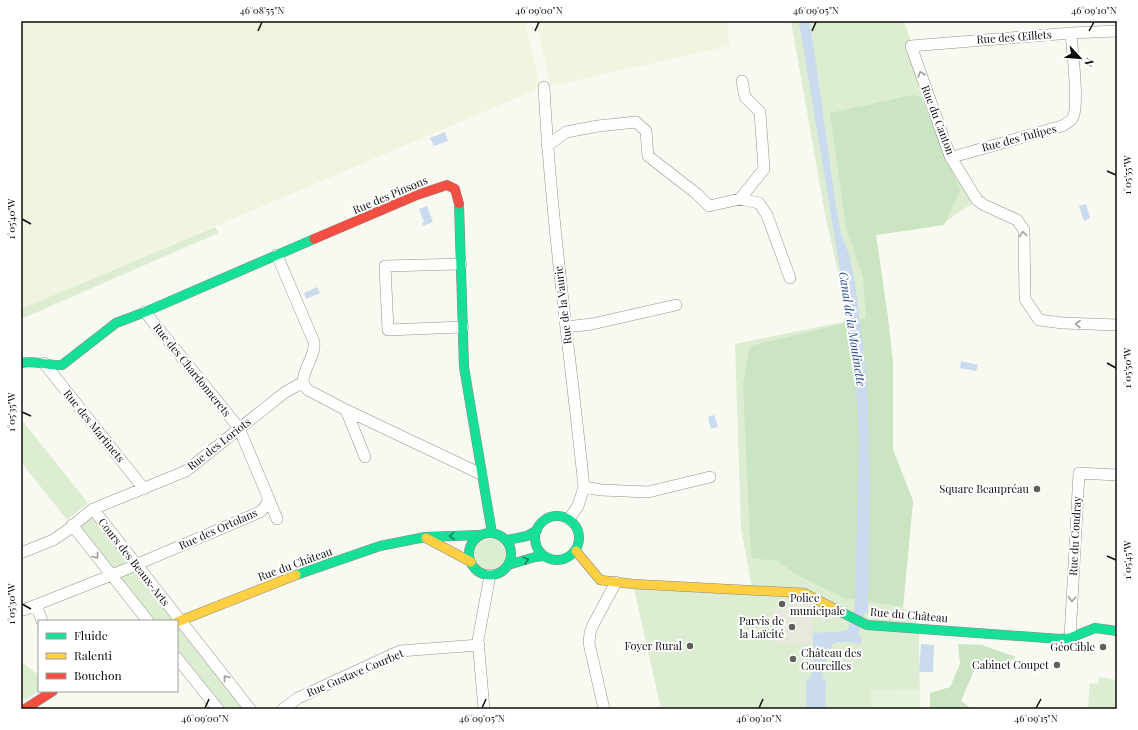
<svg xmlns="http://www.w3.org/2000/svg" width="1138" height="730" font-family="'Playfair Display',serif">
  <rect width="100%" height="100%" fill="#f8f9f0"/>
  <!-- farmland -->
  <path fill="#f1f4de" d="M 21,21 L 525,21 L 539,83 L 535,90 L 21,309 Z
    M 536,21 L 727,21 L 729,46 L 551,86 Z"/>
  <!-- green -->
  <path fill="#dcedd2" d="M 791,21 L 904,21 L 951,157 L 977,200 L 941,225 L 876,235 L 888,318 L 891,448 L 913,501 L 903,607 L 917,622 L 919,636 L 920,709 L 661,709 L 633,584 L 752,589 L 741,528 L 735,344 L 843,322 L 847,312 L 825,214 Z
    M 215,227 L 216,228 L 218,233 L 21,319 L 21,309 Z
    M 21,419 L 88,503 L 67,520 L 21,462 Z
    M 93,509 L 250,709 L 218,709 L 177,658 L 177,621 L 148,621 L 72,525 Z
    M 496,538 C 526,566 478,583 475,558 C 475,555 474,552 475,549 C 479,540 487,539 496,538 Z
    M 21,662 L 39,675 L 39,691 L 27,699 L 21,698 Z
    M 1099,677 L 1117,680 L 1117,709 L 1088,707 L 1090,683 L 1098,684 Z"/>
  <!-- forest -->
  <path fill="#cbe4c1" d="M 912,95 L 921,97 L 960,190 L 944,225 L 876,235 L 888,318 L 893,362 L 893,449 L 913,501 L 903,607 L 844,598 L 795,574 L 778,561 L 751,558 L 743,384 L 750,346 L 866,318 L 863,278 L 846,227 L 830,113 Z
    M 958,644 L 982,645 L 1016,657 L 995,672 L 975,668 L 961,701 L 972,709 L 930,709 L 930,693 L 950,687 L 960,664 Z"/>
  <!-- pitch -->
  <path fill="#e7f2dc" d="M 919,689 L 920,709 L 871,709 L 871,690 Z"/>
  <!-- plaza -->
  <path fill="#e8e8dd" d="M 791,599 L 803,601 L 813,605 L 812,643 L 773,643 L 772,609 L 790,610 Z"/>
  <!-- water -->
  <path fill="#cadaef" d="M 799,21 L 809,21 L 815,56 L 835,201 L 841,234 L 849,254 L 855,283 L 867,378 L 870,485 L 868,613 L 855,607 L 859,445 L 856,378 L 847,312 Z
    M 445,132 L 448,141 L 434,146 L 430,138 Z
    M 1086,204 L 1090,218 L 1084,221 L 1079,206 Z
    M 427,206 L 433,222 L 423,226 L 422,223 L 424,222 L 419,209 Z
    M 317,287 L 320,293 L 306,299 L 304,293 Z
    M 961,361 L 978,365 L 976,371 L 960,368 Z
    M 714,415 L 718,427 L 711,429 L 708,417 Z
    M 849,630 L 861,636 L 861,644 L 840,640 L 832,645 L 821,671 L 813,671 L 813,633 L 827,632 L 848,633 Z
    M 921,644 L 934,645 L 933,672 L 919,672 Z
    M 806,679 L 826,679 L 825,709 L 806,709 Z"/>
  <g fill="none" stroke-linecap="round" stroke-linejoin="round">
    <!-- canal -->
    <path stroke="#cadaef" stroke-width="11" d="M 841,637 L 852,635 L 861,606 L 861,595
      M 813,709 L 815,686 L 819,656"/>
    <!-- street casing -->
    <g stroke="#92938f" stroke-width="12">
      <path id="street" d="M 1117,31 L 1071,33 L 911,46 L 950,156 L 977,200 L 984,205 L 1017,220 L 1024,230 L 1025,299 L 1039,320 L 1063,323 L 1117,325
        M 544,87 C 551,221 570,353 584,487 L 578,506 L 569,519
        M 547,146 L 566,132 L 598,126 L 636,122 L 646,131 L 648,156 L 697,194 L 709,206 L 740,199 L 759,203 L 767,215 L 790,278
        M 950,156 L 956,156 L 1062,126 C 1065,124 1070,122 1072,119 C 1080,109 1072,49 1071,33
        M 740,199 L 764,169 L 760,112 L 745,97 L 742,81
        M 277,255 L 314,342 C 316,356 302,369 303,384
        M 461,264 L 385,266 L 388,330 L 463,327
        M 566,327 L 592,324 L 676,305
        M 44,363 L 144,489
        M 346,410 L 365,457
        M 584,487 L 601,490 L 648,492 L 710,477
        M 268,497 L 277,519
        M 93,509 L 250,709
        M 72,525 L 148,621
        M 21,553 L 53,540 L 65,532 L 93,509 L 186,471 L 284,393 L 298,385 L 303,384 L 308,390 L 346,410 L 481,474
        M 24,610 L 36,605
        M 42,621 L 36,605 L 112,575 L 260,512 C 265,507 268,504 268,497 L 239,428 L 145,312
        M 1070,638 L 1079,473 L 1117,475
        M 177,658 L 218,709
        M 283,709 L 298,698 L 400,651 L 479,645
        M 484,709 L 478,640 L 490,575
        M 604,709 L 589,643 L 590,633 L 593,625 L 616,582"/>
    </g>
    <!-- fast casing -->
    <g stroke="#898985" stroke-width="10">
      <path id="fast" d="M 459,204 L 464,367 L 492,533
        M 21,363 C 35,360 48,366 62,365 L 116,323 L 145,312 L 314,239
        M535 538a22 22 0 1 1 44 0a22 22 0 1 1-44 0Z
        M469 554a21 21 0 1 1 42 0a21 21 0 1 1-42 0Z
        M 507,540 L 527,536 L 537,530
        M 508,565 L 535,557 L 544,556
        M 296,575 L 380,546 L 425,537 L 480,535
        M 835,609 L 867,625 L 1060,639 L 1070,638 L 1095,628 L 1117,631"/>
    </g>
    <!-- slow casing -->
    <g stroke="#898985" stroke-width="10">
      <path id="slow" d="M 426,538 L 471,562
        M 576,551 L 600,580 L 633,584 L 804,593 L 835,609
        M 177,622 L 296,575"/>
    </g>
    <!-- jam casing -->
    <g stroke="#898985" stroke-width="10">
      <path id="jam" d="M 314,239 L 417,195 L 447,185 L 455,189 L 459,204
        M 25,709 L 53,691"/>
    </g>
    <!-- street -->
    <use href="#street" stroke="#fefefd" stroke-width="11"/>
    <!-- fast -->
    <use href="#fast" stroke="#16e098" stroke-width="9"/>
    <!-- slow -->
    <use href="#slow" stroke="#ffcf43" stroke-width="9"/>
    <!-- jam -->
    <use href="#jam" stroke="#f24e42" stroke-width="9"/>
  </g>
  <!-- one-way arrows -->
  <defs><path id="oneway-chevron" d="M-2-3.5L2.5 0L-2 3.5" fill="none" stroke-width="1.6" stroke-linecap="round" stroke-linejoin="round"/></defs>
  <g stroke="#9d9d9d">
    <use href="#oneway-chevron" transform="translate(921 74) rotate(-109)"/>
    <use href="#oneway-chevron" transform="translate(1023 234) rotate(-98)"/>
    <use href="#oneway-chevron" transform="translate(1078 324) rotate(-178)"/>
    <use href="#oneway-chevron" transform="translate(96 556) rotate(52)"/>
    <use href="#oneway-chevron" transform="translate(1072 599) rotate(93)"/>
    <use href="#oneway-chevron" transform="translate(226 678) rotate(-128)"/>
  </g>
  <g stroke="#128159">
    <use href="#oneway-chevron" transform="translate(452 536) rotate(178)"/>
    <use href="#oneway-chevron" transform="translate(526 560) rotate(-17)"/>
  </g>
  <!-- ticks -->
  <path fill="none" stroke="#0c0c0c" stroke-width="1.5" d="M 258,31 L 262,22M 535,31 L 539,22M 812,31 L 816,22M 1089,31 L 1094,22M 1107,171 L 1116,175M 22,219 L 31,224M 1107,363 L 1116,368M 22,412 L 31,416M 1107,556 L 1116,560M 22,604 L 31,609M 205,708 L 209,699M 482,708 L 486,699M 759,708 L 763,699M 1036,708 L 1041,699"/>
  <!-- markers -->
  <g fill="#5f5f5c" stroke="#fff" stroke-width="1.5">
    <circle cx="1037" cy="489" r="4"/>
    <circle cx="782" cy="604" r="4"/>
    <circle cx="792" cy="627" r="4"/>
    <circle cx="690" cy="646" r="4"/>
    <circle cx="1103" cy="647" r="4"/>
    <circle cx="793" cy="659" r="4"/>
    <circle cx="1057" cy="665" r="4"/>
  </g>
  <g text-anchor="middle" stroke-width="4" stroke-linejoin="round" paint-order="stroke">
    <!-- street labels -->
    <g font-size="11" fill="#0c0c0c" stroke="#fff">
      <text transform="translate(1014 37) rotate(-4)" y="4">Rue des Œillets</text>
      <text transform="translate(938 120) rotate(69)" y="4">Rue du Canton</text>
      <text transform="translate(1019 138) rotate(-15)" y="4">Rue des Tulipes</text>
      <text transform="translate(390 195) rotate(-23)" y="4">Rue des Pinsons</text>
      <text transform="translate(563 305) rotate(-97)" y="4">Rue de la Vaurie</text>
      <text transform="translate(192 370) rotate(51)" y="4">Rue des Chardonnerets</text>
      <text transform="translate(94 426) rotate(51)" y="4">Rue des Martinets</text>
      <text transform="translate(219 444) rotate(-38)" y="4">Rue des Loriots</text>
      <text transform="translate(218 529) rotate(-24)" y="4">Rue des Ortolans</text>
      <text transform="translate(1075 536) rotate(-87)" y="4">Rue du Coudray</text>
      <text transform="translate(134 562) rotate(52)" y="4">Cours des Beaux-Arts</text>
      <text transform="translate(295 564) rotate(-20)" y="4">Rue du Château</text>
      <text transform="translate(909 615) rotate(5)" y="4">Rue du Château</text>
      <text transform="translate(355 673) rotate(-23)" y="4">Rue Gustave Courbet</text>
    </g>
    <!-- poi labels -->
    <g font-size="11" fill="#0c0c0c" stroke="#fff" text-anchor="end">
      <text x="1029" y="493">Square Beaupréau</text>
      <text x="790" y="602" text-anchor="start">Police<tspan x="790" dy="13">municipale</tspan></text>
      <text x="784" y="625">Parvis de<tspan x="784" dy="13">la Laïcité</tspan></text>
      <text x="682" y="650">Foyer Rural</text>
      <text x="1095" y="651">GéoCible</text>
      <text x="801" y="657" text-anchor="start">Château des<tspan x="801" dy="13">Coureilles</tspan></text>
      <text x="1049" y="669">Cabinet Coupet</text>
    </g>
    <!-- water labels -->
    <g font-size="12" font-style="italic" fill="#23488f" stroke="#fff">
      <text transform="translate(852 329) rotate(81)" y="4">Canal de la Moulinette</text>
    </g>
  </g>
  <!-- border -->
  <rect width="1138" height="730" fill="none" stroke="#ffffff" stroke-width="44"/>
  <!-- legend -->
  <rect x="38" y="620" width="140" height="72" fill="#ffffff" stroke="#9e9e9e"/>
  <rect x="46" y="633" width="20" height="6" fill="#16e098" stroke="#9e9e9e"/>
  <text x="74" y="640" font-size="12" fill="#0c0c0c">Fluide</text>
  <rect x="46" y="653" width="20" height="6" fill="#ffcf43" stroke="#9e9e9e"/>
  <text x="74" y="660" font-size="12" fill="#0c0c0c">Ralenti</text>
  <rect x="46" y="673" width="20" height="6" fill="#f24e42" stroke="#9e9e9e"/>
  <text x="74" y="680" font-size="12" fill="#0c0c0c">Bouchon</text>
  <!-- north arrow -->
  <g transform="translate(1080 58) rotate(116)" stroke="#ffffff" stroke-width="3" paint-order="stroke">
  <path d="M0-3L7 15L0 10L-7 15Z" fill="#0c0c0c"/>
  <text y="-6" font-size="11" font-weight="bold" text-anchor="middle" fill="#0c0c0c">N</text>
  </g>
  <rect x="22" y="22" width="1094" height="686" fill="none" stroke="#0c0c0c" stroke-width="1.5"/>
  <g font-size="10" text-anchor="middle" fill="#0c0c0c">
    <text x="262" y="14">46°08'55"N</text>
    <text x="539" y="14">46°09'00"N</text>
    <text x="816" y="14">46°09'05"N</text>
    <text x="1094" y="14">46°09'10"N</text>
    <text transform="translate(1127 175) rotate(-90)" y="4">1°05'55"W</text>
    <text transform="translate(11 219) rotate(-90)" y="4">1°05'40"W</text>
    <text transform="translate(1127 368) rotate(-90)" y="4">1°05'50"W</text>
    <text transform="translate(11 412) rotate(-90)" y="4">1°05'35"W</text>
    <text transform="translate(1127 560) rotate(-90)" y="4">1°05'45"W</text>
    <text transform="translate(11 604) rotate(-90)" y="4">1°05'30"W</text>
    <text x="205" y="722">46°09'00"N</text>
    <text x="482" y="722">46°09'05"N</text>
    <text x="759" y="722">46°09'10"N</text>
    <text x="1036" y="722">46°09'15"N</text>
  </g>
</svg>
